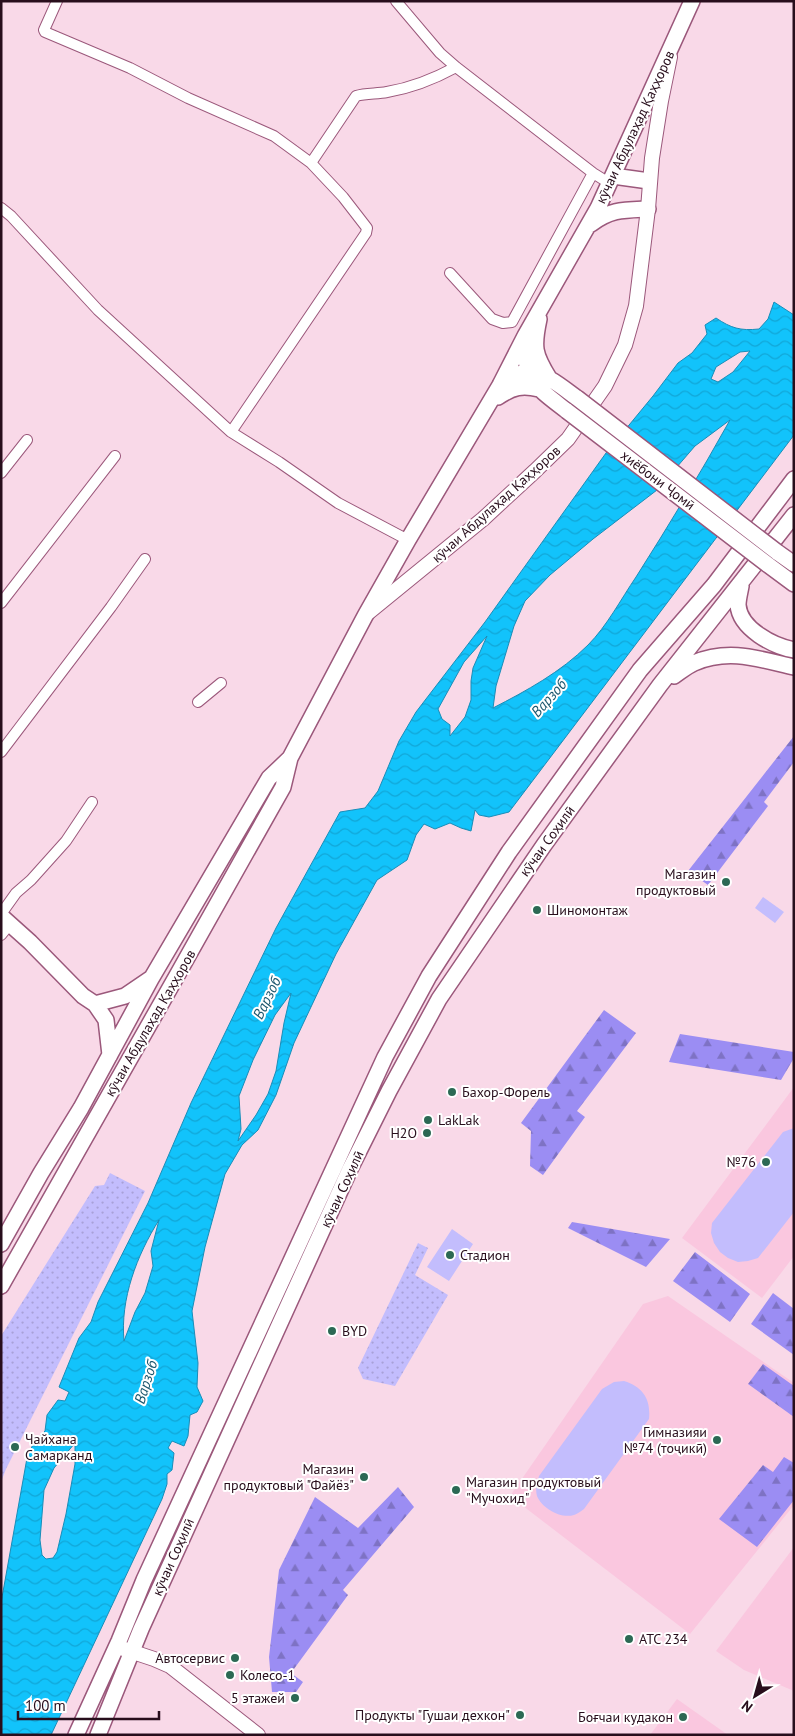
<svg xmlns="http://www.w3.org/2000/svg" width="795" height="1736" font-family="'PT Sans',sans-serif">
  <defs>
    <pattern id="forest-firs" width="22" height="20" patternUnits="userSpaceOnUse" patternTransform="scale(1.25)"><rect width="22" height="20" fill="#9b8df3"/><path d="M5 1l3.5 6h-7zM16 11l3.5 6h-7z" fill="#7e72c4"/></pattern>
    <pattern id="park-dots" width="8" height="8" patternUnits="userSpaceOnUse" patternTransform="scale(1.25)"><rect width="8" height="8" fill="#c3bdfd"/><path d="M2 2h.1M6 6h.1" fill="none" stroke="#a8a1d8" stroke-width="1.8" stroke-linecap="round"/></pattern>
    <pattern id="water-waves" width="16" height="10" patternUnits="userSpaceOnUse" patternTransform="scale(1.25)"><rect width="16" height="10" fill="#12c3fb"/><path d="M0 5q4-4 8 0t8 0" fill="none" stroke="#11a6d7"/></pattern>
  </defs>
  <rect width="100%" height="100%" fill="#f9d9e8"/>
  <!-- built -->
  <path fill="#fac7df" d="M 794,1087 L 794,1256 L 762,1298 L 682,1238 Z
    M 668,1296 L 794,1383 L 794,1505 L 690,1634 L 510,1496 L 643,1304 Z
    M 794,1547 L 794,1691 L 744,1670 L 716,1651 Z
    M 677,1699 L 728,1735 L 650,1735 Z"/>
  <!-- grass -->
  <path fill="#c3bdfd" d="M 763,897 L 784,912 L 775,923 L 755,908 Z
    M 794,1128 L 794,1212 L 758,1258 L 748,1261 L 738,1262 L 728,1258 L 720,1252 L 714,1243 L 711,1233 L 712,1223 L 783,1132 Z
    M 452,1229 L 473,1244 L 449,1281 L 427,1267 Z
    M 624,1381 C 643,1387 651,1399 649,1419 L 584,1509 C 581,1511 577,1514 574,1515 C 560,1519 542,1508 537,1496 C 535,1489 537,1483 539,1476 L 602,1389 L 614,1382 Z"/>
  <!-- forest -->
  <path fill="url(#forest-firs)" d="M 794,736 L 794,762 L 764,802 L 768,806 L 708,885 L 688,871 Z
    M 604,1010 L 636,1033 L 577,1111 L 585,1117 L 543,1175 L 530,1166 L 531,1131 L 521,1123 Z
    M 680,1034 L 794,1052 L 794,1058 L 781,1080 L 669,1062 Z
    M 572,1222 L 670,1239 L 646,1267 L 568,1228 Z
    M 695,1252 L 750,1294 L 730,1322 L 673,1281 Z
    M 773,1293 L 794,1309 L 794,1355 L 751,1324 Z
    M 763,1364 L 794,1386 L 794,1417 L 748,1384 Z
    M 784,1457 L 794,1463 L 794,1500 L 757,1547 L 719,1519 L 763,1465 L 773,1472 Z
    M 398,1487 L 414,1507 L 343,1590 L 348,1595 L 291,1673 L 303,1682 L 296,1692 L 272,1692 L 269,1657 L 279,1570 L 315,1497 L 358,1528 Z"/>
  <!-- park -->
  <path fill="url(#park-dots)" d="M 110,1173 L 145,1191 L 6,1469 L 1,1482 L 1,1336 L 95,1186 L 104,1185 Z
    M 418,1243 L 428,1248 L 415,1275 L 448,1295 L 395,1386 L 363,1379 L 358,1368 Z"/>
  <!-- water -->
  <path fill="url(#water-waves)" stroke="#198db8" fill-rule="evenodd" d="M 774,302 L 794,315 L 794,435 L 509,812 L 489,817 L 479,815 L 475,810 L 471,831 L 461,828 L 450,823 L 435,829 L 424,824 L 416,835 L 407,860 L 377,880 L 336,954 L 294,1043 L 276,1095 L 258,1130 L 242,1145 L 225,1174 L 205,1247 L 192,1311 L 198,1363 L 197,1387 L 203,1401 L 197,1412 L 190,1415 L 188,1436 L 184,1446 L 172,1441 L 168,1448 L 174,1453 L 172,1470 L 167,1474 L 167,1484 L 162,1499 L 51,1735 L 1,1735 L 1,1603 L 27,1458 L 34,1442 L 45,1431 L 47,1415 L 58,1400 L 65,1401 L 69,1392 L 59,1387 L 79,1338 L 91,1322 L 98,1302 L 148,1203 L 191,1103 L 276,928 L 340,812 L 365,808 L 378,791 L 399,741 L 416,712 L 485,622 L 606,453 L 653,396 L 678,363 L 692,353 L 707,334 L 705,325 L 716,318 C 731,328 740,331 759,329 L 768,319 ZM 750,351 L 733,372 L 718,382 L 711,379 L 716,367 L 740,352 ZM 730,420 C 700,474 669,525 636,577 C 621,599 607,626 588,645 C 561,672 526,691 493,708 L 496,686 L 514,626 L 525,601 L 550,575 L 593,539 L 657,490 L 695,446 ZM 487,636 L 473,668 L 471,681 L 471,700 L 465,717 L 450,736 L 450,725 L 442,719 L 438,709 L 464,662 ZM 291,993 L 284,1023 L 276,1071 L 268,1094 L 256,1115 L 238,1141 L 241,1129 L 239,1096 L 253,1060 L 275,1015 ZM 159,1220 L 151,1251 L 153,1266 L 145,1293 L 135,1312 L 124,1341 C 120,1299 137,1255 159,1220 ZM 75,1443 L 75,1464 L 66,1514 L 57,1552 L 53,1558 L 46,1559 L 42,1555 L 40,1540 L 44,1490 L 54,1468 Z"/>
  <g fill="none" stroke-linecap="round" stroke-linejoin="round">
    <!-- minor casing -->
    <g stroke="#9b587b" stroke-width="12">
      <path id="minor" d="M 57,1 L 44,30 L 45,32 L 130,68 L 188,98 L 274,136 L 311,163 L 343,197 L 367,228 L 366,233 L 231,432
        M 396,1 L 440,53 L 456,67 L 593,173 L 609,183
        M 311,163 L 356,96 C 366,93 377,94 387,92 C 411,88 434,79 456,67
        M 1,208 L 11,216 L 98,310 L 231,432 L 279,462 L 338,503 L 408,540
        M 450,273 L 492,319 L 503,323 L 512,322 L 593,173
        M 1,473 L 27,440
        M 1,603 L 115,456
        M 198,702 L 221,683
        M 1,752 L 111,607 L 145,559
        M 1,914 L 16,893 L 31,880 L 66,841 L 92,802
        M 1,935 L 10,924"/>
    </g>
    <!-- tertiary casing -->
    <g stroke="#9b587b" stroke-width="16">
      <path id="tertiary" d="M 369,612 L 483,519 L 535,471 L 568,439 L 605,386 L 625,345 L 636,306 L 648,209 L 652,158 L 661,101 L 670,57
        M 121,1648 L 154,1659 L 170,1666 L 258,1735"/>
    </g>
    <!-- secondary casing -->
    <g stroke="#9b587b" stroke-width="18">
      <path id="secondary" d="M 613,176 L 649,181
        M 591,224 C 611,209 624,210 648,209
        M 539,319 C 533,347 534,354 549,378
        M 525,338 C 523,380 536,387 567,411
        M 500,385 C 508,380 518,372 528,372 C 545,372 563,388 577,398
        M 498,397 C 513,387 522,385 539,389
        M 777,552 L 794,564
        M 767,564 L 794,584
        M 741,586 C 740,592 738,599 738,605 C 740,629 773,646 794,650
        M 674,676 C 680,672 687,666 694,663 C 729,648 759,659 794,667
        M 1,916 L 30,942 L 83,996 L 95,1004 L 106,1020 L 110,1055
        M 95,1004 L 125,996 L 150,979
        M 1,1244 L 41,1173 L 81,1108 L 151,979 L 269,778 L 290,758
        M 1,1286 C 95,1119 190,954 283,787 L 290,758 L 365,616 L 408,540 L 500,385 L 525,336 L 598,208 L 692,1
        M 76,1735 L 119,1641 L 144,1580 L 385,1057 L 429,976 L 509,852 L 640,670 L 714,585 L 794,479
        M 98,1735 L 141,1629 L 350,1169 L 389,1091 L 439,999 L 544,845 L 660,685 L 794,515"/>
    </g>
    <!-- minor -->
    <use href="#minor" stroke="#fff" stroke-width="10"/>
    <!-- tertiary -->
    <use href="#tertiary" stroke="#fff" stroke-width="14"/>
    <!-- secondary -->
    <use href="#secondary" stroke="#fff" stroke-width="15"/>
    <!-- secondary-bridge casing -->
    <g stroke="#9b587b" stroke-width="18" stroke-linecap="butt">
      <path id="secondary-bridge" d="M 577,398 L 777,552
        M 567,411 L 767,564"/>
    </g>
    <!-- secondary-bridge -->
    <use href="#secondary-bridge" stroke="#fff" stroke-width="15"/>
  </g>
  <!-- markers -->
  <g fill="#2c6954" stroke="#fff" stroke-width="2">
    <circle cx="726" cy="882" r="5"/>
    <circle cx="537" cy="910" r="5"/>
    <circle cx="452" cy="1092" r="5"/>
    <circle cx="428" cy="1120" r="5"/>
    <circle cx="427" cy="1133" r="5"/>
    <circle cx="766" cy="1162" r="5"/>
    <circle cx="450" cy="1255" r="5"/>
    <circle cx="332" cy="1331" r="5"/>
    <circle cx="717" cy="1440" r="5"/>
    <circle cx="15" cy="1447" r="5"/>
    <circle cx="364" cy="1477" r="5"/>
    <circle cx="456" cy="1490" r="5"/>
    <circle cx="629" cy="1639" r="5"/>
    <circle cx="235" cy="1658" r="5"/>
    <circle cx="230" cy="1675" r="5"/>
    <circle cx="295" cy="1698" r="5"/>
    <circle cx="520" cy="1715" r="5"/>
    <circle cx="683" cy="1717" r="5"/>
  </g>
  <g text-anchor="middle" stroke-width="4" stroke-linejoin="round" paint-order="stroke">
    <!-- street labels -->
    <g font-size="14" fill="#280e1c" stroke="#fff">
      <text transform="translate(635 127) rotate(-65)" y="5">кӯчаи Абдулаҳад Қаҳҳоров</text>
      <text transform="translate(658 480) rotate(37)" y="5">хиёбони Ҷомӣ</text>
      <text transform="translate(496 504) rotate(-42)" y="5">кӯчаи Абдулаҳад Қаҳҳоров</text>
      <text transform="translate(547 841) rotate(-54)" y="5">кӯчаи Соҳилӣ</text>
      <text transform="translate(150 1023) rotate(-60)" y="5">кӯчаи Абдулаҳад Қаҳҳоров</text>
      <text transform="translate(342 1189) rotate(-65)" y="5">кӯчаи Соҳилӣ</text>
      <text transform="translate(173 1557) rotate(-66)" y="5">кӯчаи Соҳилӣ</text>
    </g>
    <!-- poi labels -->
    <g font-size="14" fill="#280e1c" stroke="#fff" text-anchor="end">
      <text x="716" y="879">Магазин<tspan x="716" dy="16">продуктовый</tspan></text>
      <text x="547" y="915" text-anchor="start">Шиномонтаж</text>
      <text x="462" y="1097" text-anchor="start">Бахор-Форель</text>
      <text x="438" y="1125" text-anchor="start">LakLak</text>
      <text x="417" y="1138">H2O</text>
      <text x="756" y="1167">№76</text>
      <text x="460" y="1260" text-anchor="start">Стадион</text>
      <text x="342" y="1336" text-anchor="start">BYD</text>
      <text x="707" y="1437">Гимназияи<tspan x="707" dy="16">№74 (тоҷикӣ)</tspan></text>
      <text x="25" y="1444" text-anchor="start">Чайхана<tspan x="25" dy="16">Самарканд</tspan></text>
      <text x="354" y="1474">Магазин<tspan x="354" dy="16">продуктовый "Файёз"</tspan></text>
      <text x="466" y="1487" text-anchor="start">Магазин продуктовый<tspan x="466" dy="16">"Мучохид"</tspan></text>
      <text x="639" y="1644" text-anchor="start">АТС 234</text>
      <text x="225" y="1663">Автосервис</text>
      <text x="240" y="1680" text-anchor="start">Колесо-1</text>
      <text x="285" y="1703">5 этажей</text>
      <text x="510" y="1720">Продукты "Гушаи дехкон"</text>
      <text x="673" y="1722">Боғчаи кудакон</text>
    </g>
    <!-- water labels -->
    <g font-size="15" font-style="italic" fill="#1d586f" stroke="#fff">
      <text transform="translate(549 698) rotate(-48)" y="5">Варзоб</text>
      <text transform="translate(267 998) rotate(-64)" y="5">Варзоб</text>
      <text transform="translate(146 1382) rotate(-72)" y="5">Варзоб</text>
    </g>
  </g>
  <!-- border -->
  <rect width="795" height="1736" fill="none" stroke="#280e1c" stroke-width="5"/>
  <!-- north arrow -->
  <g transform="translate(755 1696) rotate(217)" stroke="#ffffff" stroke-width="4" paint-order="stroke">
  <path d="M0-4L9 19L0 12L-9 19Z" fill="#280e1c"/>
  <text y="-8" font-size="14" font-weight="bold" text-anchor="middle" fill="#280e1c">N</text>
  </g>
  <!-- scale -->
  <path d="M18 1711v8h141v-8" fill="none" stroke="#280e1c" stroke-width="2.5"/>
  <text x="25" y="1711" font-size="15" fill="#280e1c" stroke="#ffffff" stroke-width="4" paint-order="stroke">100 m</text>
</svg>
